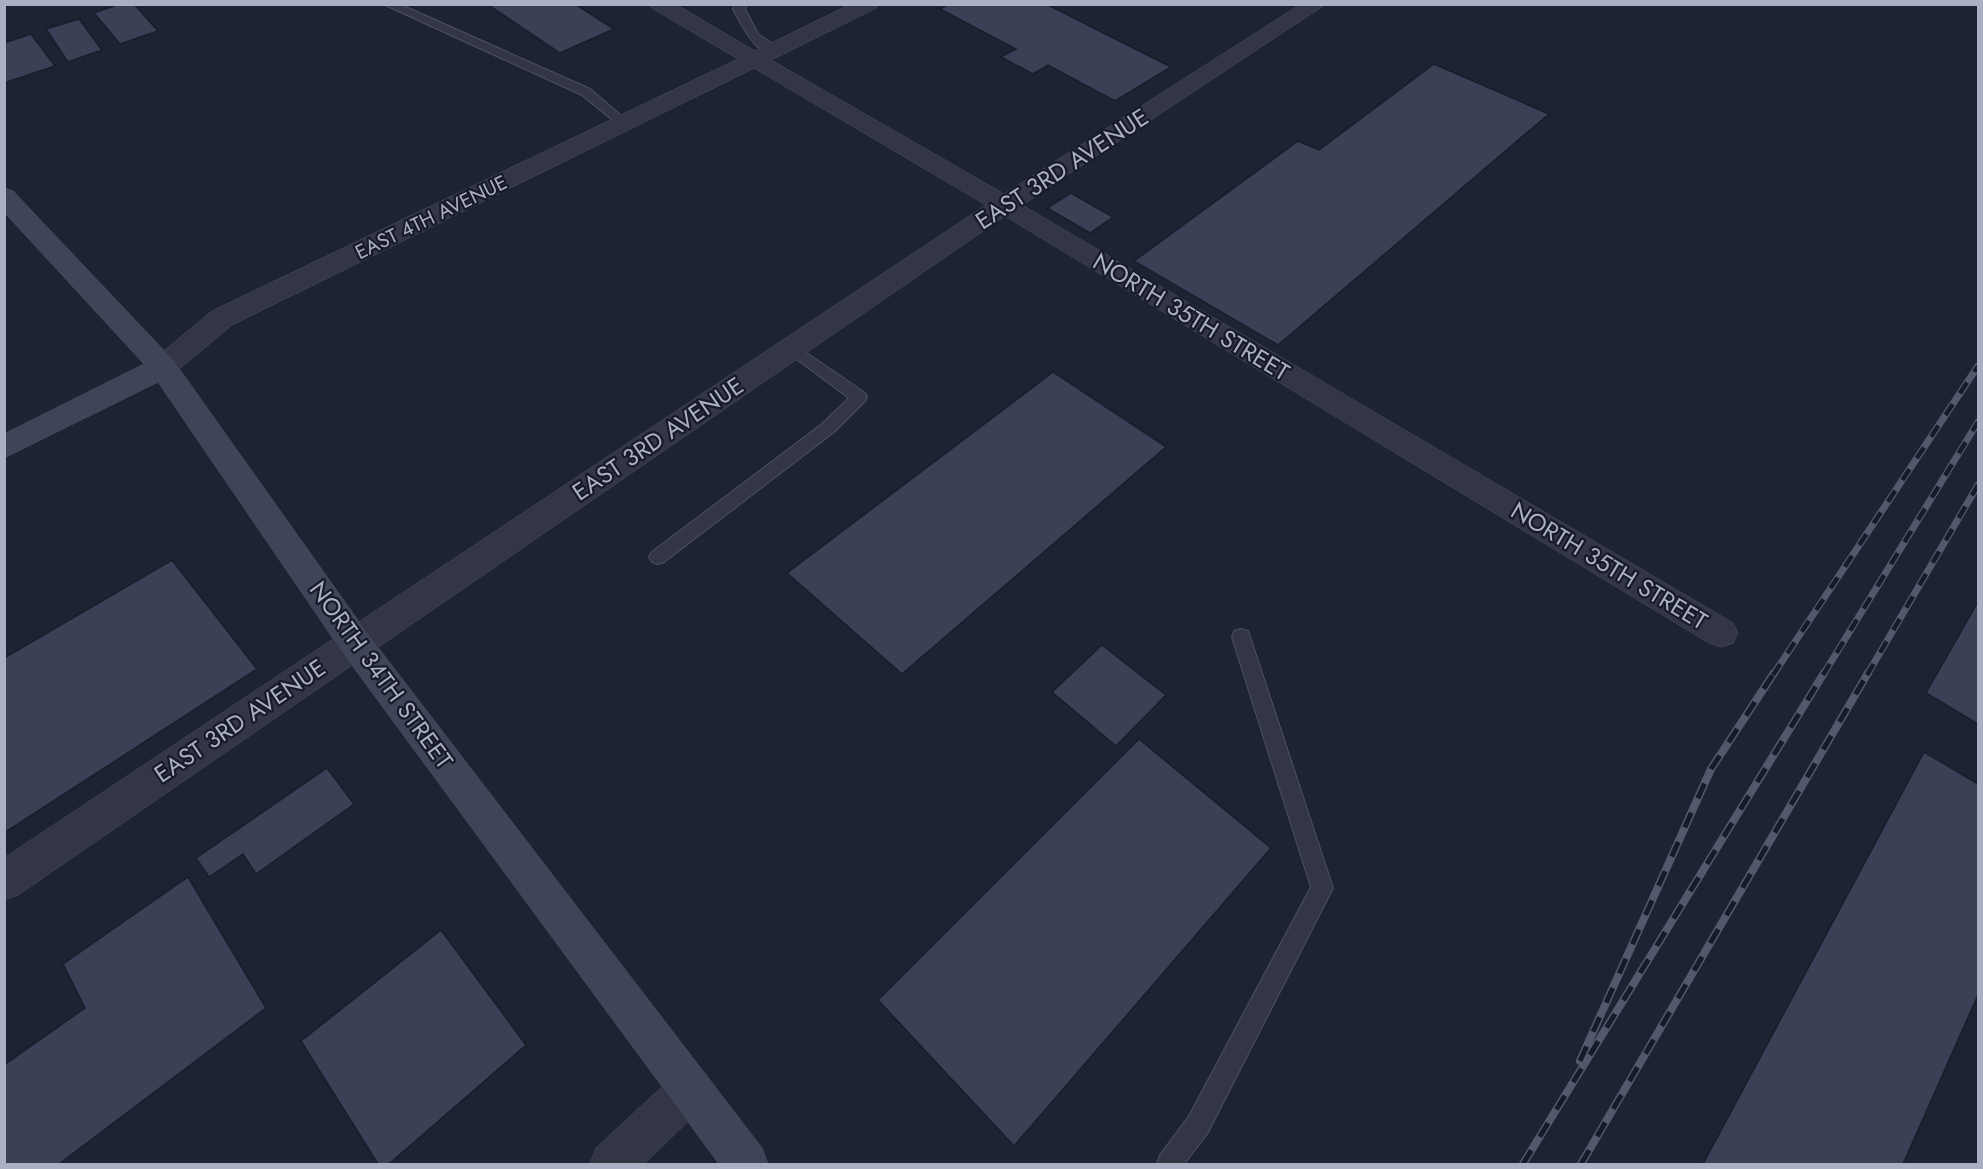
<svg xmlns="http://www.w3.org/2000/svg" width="1983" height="1169" font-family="Jost,sans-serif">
  <rect width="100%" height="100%" fill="#1e2334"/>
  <!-- building -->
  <path fill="#3a4056" stroke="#191d2b" stroke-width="1.5" d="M 120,4 L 134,4 L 158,31 L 120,44 L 94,13 Z
    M 487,4 L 575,4 L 614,29 L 560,53 Z
    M 949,4 L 1046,4 L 1171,67 L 1115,101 L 1048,65 L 1033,74 L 1001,57 L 1016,49 L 940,9 Z
    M 79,19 L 102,50 L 68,62 L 46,29 Z
    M 31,34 L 55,66 L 4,83 L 4,43 Z
    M 1434,64 L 1549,114 L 1278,345 L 1134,261 L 1298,141 L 1319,150 Z
    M 1071,193 L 1113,217 L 1090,233 L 1047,208 Z
    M 1053,372 L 1166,447 L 902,674 L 787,573 Z
    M 172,560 L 257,669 L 4,833 L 4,658 Z
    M 1978,602 L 1978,724 L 1926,693 Z
    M 1102,645 L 1166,695 L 1116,746 L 1052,692 Z
    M 1139,739 L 1271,848 L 1014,1146 L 878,1000 Z
    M 1924,752 L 1978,784 L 1978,995 L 1903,1164 L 1703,1164 Z
    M 327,768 L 354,804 L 256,874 L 243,854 L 209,877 L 196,858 Z
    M 188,877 L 266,1008 L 59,1164 L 4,1164 L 4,1065 L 85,1008 L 63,964 Z
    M 441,930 L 526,1045 L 389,1164 L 378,1164 L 301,1041 Z"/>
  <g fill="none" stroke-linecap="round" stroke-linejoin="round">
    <!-- lane casing -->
    <g stroke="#4c5061" stroke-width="2">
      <path id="lane" d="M 383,4 L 399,4 L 590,89 L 631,124 L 629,127 L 621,127 L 582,95 Z
        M 736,4 L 747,4 L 745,9 L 758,34 L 778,48 L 778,54 C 757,58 741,24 733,9 Z
        M 792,343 L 865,393 L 867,397 L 865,401 L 834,432 L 664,562 L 658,564 L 652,562 L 649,557 L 652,552 L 822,424 L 849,398 L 787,352 L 784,348 L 787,344 Z
        M 1241,629 L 1248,631 L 1250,637 L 1333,888 L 1207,1134 L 1184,1164 L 1157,1164 L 1160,1155 L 1189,1116 L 1311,887 L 1232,637 L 1234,631 Z"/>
    </g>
    <!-- street casing -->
    <g stroke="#4c5061" stroke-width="1">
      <path id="street" d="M 649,4 L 675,4 L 755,51 L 851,4 L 879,4 L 876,8 L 771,60 L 1004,194 L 1301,4 L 1326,4 L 1022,205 L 1733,623 L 1738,633 L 1733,643 L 1721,647 L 1709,643 L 1005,216 L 18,895 L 4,900 L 4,858 L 986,205 L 754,68 L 232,325 L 173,374 L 163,377 L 153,374 L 149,367 L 153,360 L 212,311 L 738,59 L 652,8 Z
        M 691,1067 L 706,1074 L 713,1089 L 706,1104 L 644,1164 L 590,1164 L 596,1148 L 676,1074 Z"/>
    </g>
    <!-- secondary casing -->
    <g stroke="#4c5061" stroke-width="1">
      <path id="secondary" d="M 4,188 L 13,191 L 173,360 L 367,633 L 762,1148 L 768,1164 L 719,1164 L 343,653 L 158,382 L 4,458 L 4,434 L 144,364 L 4,212 Z"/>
    </g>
    <!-- lane -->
    <use href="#lane" fill="#323645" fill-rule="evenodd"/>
    <!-- street -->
    <use href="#street" fill="#323645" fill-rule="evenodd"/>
    <!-- secondary -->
    <use href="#secondary" fill="#3f4458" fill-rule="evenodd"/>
    <!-- rail-far1 casing -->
    <g stroke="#53596d" stroke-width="7">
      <path id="rail-far1" d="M 1773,675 L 1978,366
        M 1823,675 L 1978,422
        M 1867,675 L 1978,485"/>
    </g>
    <!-- rail casing -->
    <g stroke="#53596d" stroke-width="8">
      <path id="rail" d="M 1580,1061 L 1711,769 L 1774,673
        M 1523,1164 L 1824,673
        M 1581,1164 L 1868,673"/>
    </g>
    <!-- rail-far1 -->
    <use href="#rail-far1" stroke="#171b29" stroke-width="4.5" stroke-dasharray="13" stroke-linecap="butt"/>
    <!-- rail -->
    <use href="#rail" stroke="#171b29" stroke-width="5" stroke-dasharray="16" stroke-linecap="butt"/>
  </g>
  <g text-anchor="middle" stroke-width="4.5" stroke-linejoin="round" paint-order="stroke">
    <!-- far-street labels -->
    <g font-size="20" fill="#abafc3" stroke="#171b29">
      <text transform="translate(431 217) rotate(-26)" y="7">EAST 4TH AVENUE</text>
    </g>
    <!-- street labels -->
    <g font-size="24" fill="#abafc3" stroke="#171b29">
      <text transform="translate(1062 169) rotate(-33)" y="8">EAST 3RD AVENUE</text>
      <text transform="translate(1191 317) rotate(31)" y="8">NORTH 35TH STREET</text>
      <text transform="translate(658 439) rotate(-34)" y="8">EAST 3RD AVENUE</text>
      <text transform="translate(1609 566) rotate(31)" y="8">NORTH 35TH STREET</text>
      <text transform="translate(381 675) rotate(54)" y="8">NORTH 34TH STREET</text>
      <text transform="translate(240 721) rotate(-34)" y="8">EAST 3RD AVENUE</text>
    </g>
  </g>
  <!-- border -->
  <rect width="1983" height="1169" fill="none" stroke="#abafc3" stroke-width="12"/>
</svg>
